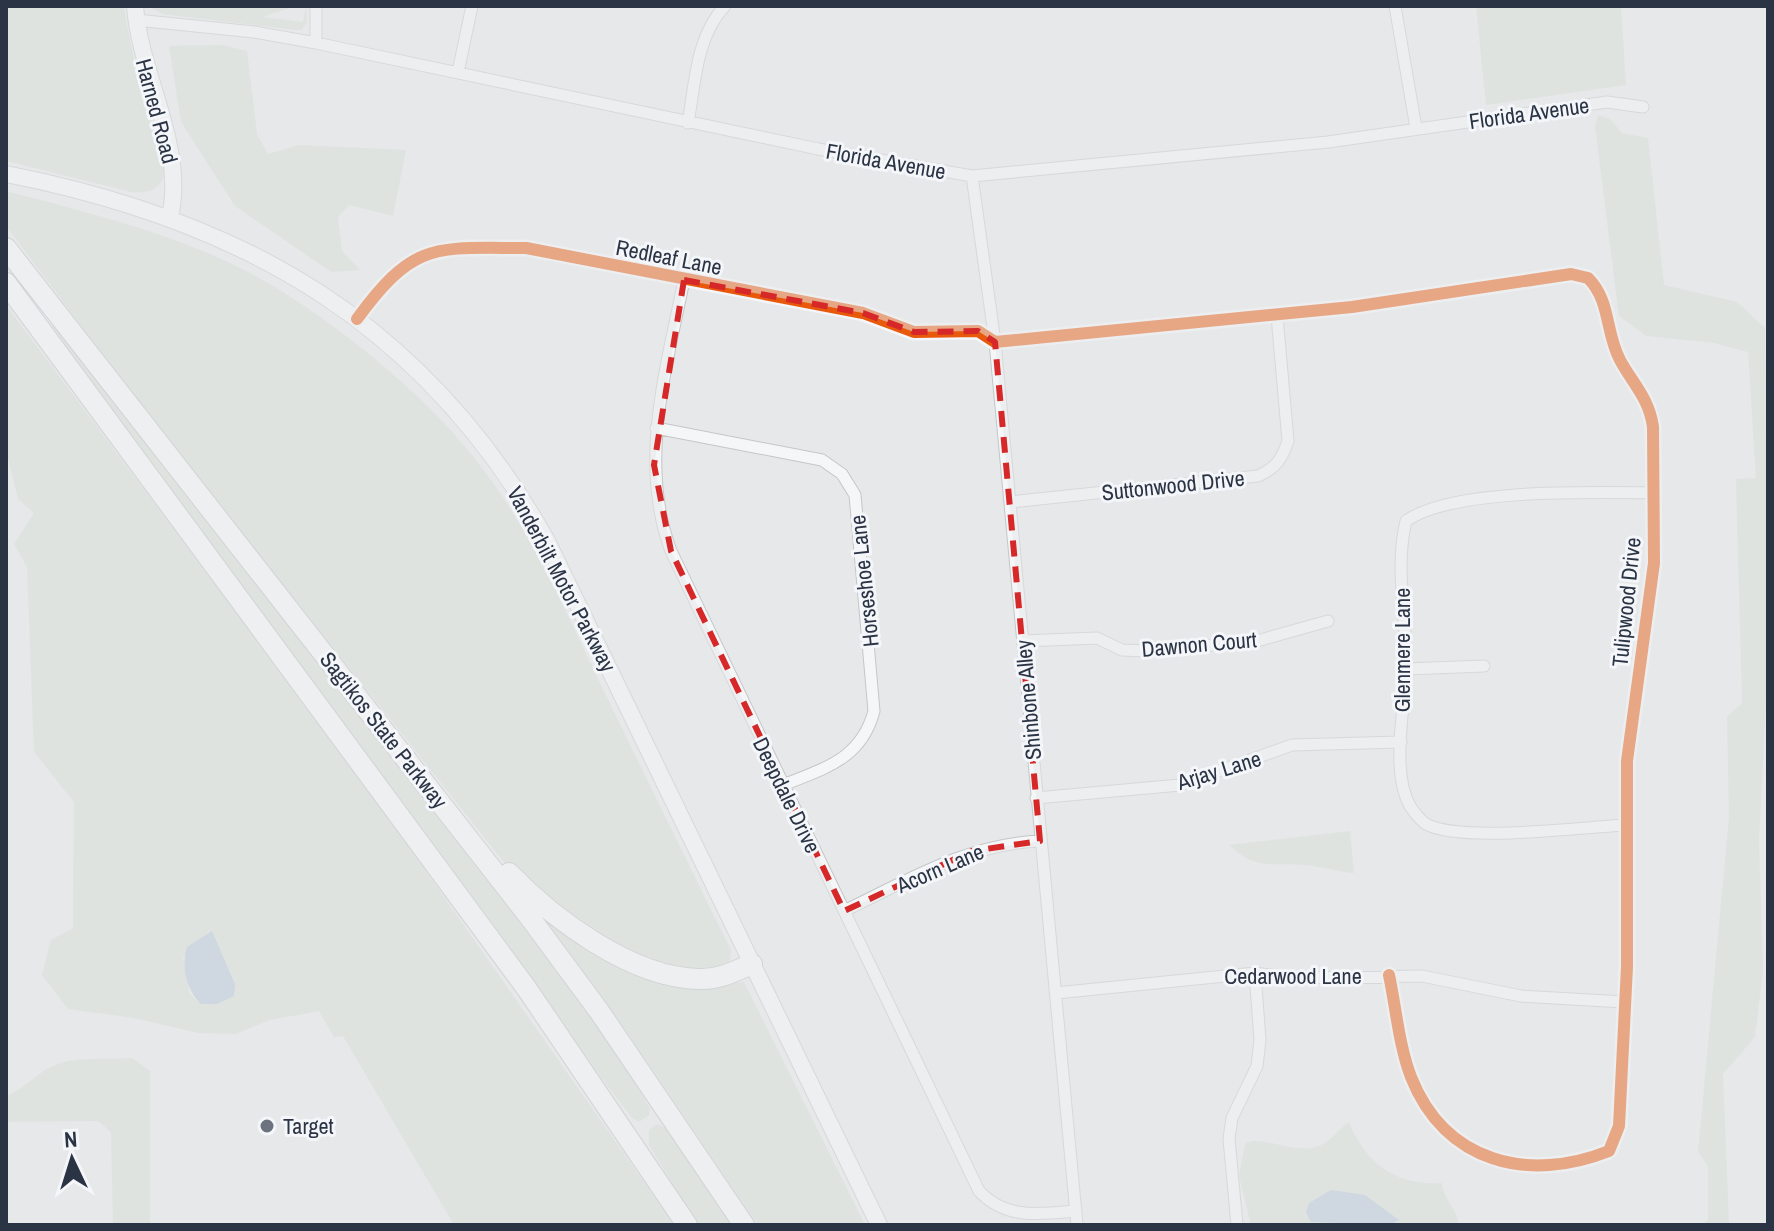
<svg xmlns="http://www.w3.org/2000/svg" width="1774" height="1231" font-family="'Archivo Narrow',sans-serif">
  <rect width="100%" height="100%" fill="#e6e8ea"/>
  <!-- green -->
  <path fill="#d6ded6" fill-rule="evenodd" d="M 6,6 L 124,6 C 129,41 138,77 148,111 C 153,131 169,156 163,178 C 158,192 144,193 131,192 L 6,161 Z
    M 147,6 L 296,6 L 262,17 L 303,22 L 306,6 L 307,21 L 302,30 L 296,30 L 163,14 Z
    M 1476,6 L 1621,6 L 1626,85 L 1486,105 Z
    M 222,45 L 247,51 L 257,134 L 268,154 L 299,145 L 406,150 L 393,216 L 349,205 L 338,217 L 342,251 L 360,270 L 331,272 L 235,206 L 181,122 L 169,46 Z
    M 1598,115 L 1610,119 L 1622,133 L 1648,138 L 1664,285 L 1737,302 L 1765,328 L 1768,661 L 1759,842 L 1763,970 L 1755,1037 L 1723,1074 L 1729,1225 L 1703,1225 L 1708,1220 L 1708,1166 L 1698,1152 L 1729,817 L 1727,717 L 1742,703 L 1736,479 L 1756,478 L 1748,352 L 1714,343 L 1646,336 L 1619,316 L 1595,126 Z
    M 6,191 C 100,216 200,239 283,292 C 361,342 443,410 496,487 C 537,546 567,614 598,679 C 642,769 686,860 731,950 L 729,968 L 689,974 L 629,954 L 538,895 L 502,860 L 136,399 L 6,226 Z
    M 6,305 L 374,797 L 674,1225 L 454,1225 L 343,1036 L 334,1037 L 319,1011 L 270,1020 L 236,1034 L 198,1033 L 134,1018 L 68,1009 L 42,975 L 51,940 L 73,928 L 74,802 L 34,752 L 27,567 L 14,544 L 34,513 L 18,499 L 6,451 ZM 212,932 L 235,984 L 217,1004 L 201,1004 L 190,994 L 183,958 Z
    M 55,322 L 587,1005 L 650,1108 L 649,1115 L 639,1122 L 632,1118 L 570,1037 L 49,328 Z
    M 1350,831 L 1354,873 C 1337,872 1321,866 1304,865 C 1269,862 1257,871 1229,845 Z
    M 520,894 L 701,988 L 744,982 L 865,1225 L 758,1225 L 618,1019 Z
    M 132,1058 L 150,1071 L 150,1225 L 113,1225 L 111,1132 L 98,1121 L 6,1122 L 6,1096 C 26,1088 36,1073 55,1065 C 75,1056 110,1060 132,1058 Z
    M 1349,1122 C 1366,1164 1396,1186 1442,1183 C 1443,1200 1457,1208 1459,1225 L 1251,1225 L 1239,1176 L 1245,1144 C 1258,1133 1296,1156 1319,1146 C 1331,1141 1339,1129 1349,1122 Z
    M 656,1124 L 667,1128 L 735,1225 L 698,1225 L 649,1145 L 649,1130 Z"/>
  <!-- water -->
  <path fill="#b4c4d5" d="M 212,931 L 235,984 L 234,996 L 217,1004 L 201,1004 C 186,990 181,966 187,947 Z
    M 1331,1190 L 1365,1195 L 1399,1220 L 1390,1225 L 1311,1222 L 1306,1212 L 1309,1203 Z"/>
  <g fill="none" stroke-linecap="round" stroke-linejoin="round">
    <!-- minor casing -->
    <g stroke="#c4c6c8" stroke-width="13">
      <path id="minor" d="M 316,6 L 316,43
        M 1395,6 L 1416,128
        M 136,20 L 254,32 L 316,43 L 818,149 L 972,176 L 1328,142 L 1607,102 L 1643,107
        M 458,72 L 472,6
        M 688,123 C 695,84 696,36 725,6
        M 972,176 L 995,342 L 1077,1225
        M 684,280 C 666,370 638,463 671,551 L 979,1191 C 1006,1220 1040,1214 1076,1211
        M 357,319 C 415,240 435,248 526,248 L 863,313 L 914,332 L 978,331 L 995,342 L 1352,307 L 1571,274 L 1588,278 C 1611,301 1605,332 1620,360 C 1633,384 1649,398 1653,427 L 1654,563 L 1627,761 L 1627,967 L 1619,1126 L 1609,1151 C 1529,1183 1445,1163 1411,1077 C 1399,1046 1396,1008 1389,975
        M 656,428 L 822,460 L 842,474 L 855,495 L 874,711 C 861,760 824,768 781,786
        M 1010,502 L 1258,476 C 1276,468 1282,459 1288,441 L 1277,316
        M 1023,641 L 1097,638 L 1122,650 L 1147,651 L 1257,641 L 1328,621
        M 1406,669 L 1484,666
        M 1036,798 L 1180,785 L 1292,745 L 1401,742
        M 1626,825 C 1584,827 1460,843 1426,824 C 1421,821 1413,811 1410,806 C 1391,772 1404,710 1406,673 C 1408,622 1394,570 1406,521 C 1452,488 1594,492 1653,493
        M 844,911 C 909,880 967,844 1040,841
        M 1056,993 L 1255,973 L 1291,978 L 1422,976 L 1521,996 L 1624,1002
        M 1237,1225 L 1229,1139 L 1232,1118 L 1257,1066 L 1260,1040 L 1255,973"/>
    </g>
    <!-- secondary casing -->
    <g stroke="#c4c6c8" stroke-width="18">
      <path id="secondary" d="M 135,6 C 140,76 186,146 170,217
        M 6,174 C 246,221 425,324 547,541 L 879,1225"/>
    </g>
    <!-- motorway casing -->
    <g stroke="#b8bbbf" stroke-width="22">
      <path id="motorway" d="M 6,248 L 528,915 L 599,1011 L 744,1225
        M 6,283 L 527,989 L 687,1225
        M 509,873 C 553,919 632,978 699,979 C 719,980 735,971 752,964"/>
    </g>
    <!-- minor -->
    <use href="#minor" stroke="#f5f6f7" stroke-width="11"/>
    <!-- secondary -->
    <use href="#secondary" stroke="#f8f8f8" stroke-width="16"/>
    <!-- motorway -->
    <use href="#motorway" stroke="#f8f8f8" stroke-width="20"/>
    <!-- cycleway casing -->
    <g stroke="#f4f6f9" stroke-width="17">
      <path id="cycleway" d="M 357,319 C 415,240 435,248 526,248 L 863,313 L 914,332 L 978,331 L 995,342 L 1352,307 L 1571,274 L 1588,278 C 1611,301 1605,332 1620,360 C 1633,384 1649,398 1653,427 L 1654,563 L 1627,761 L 1627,967 L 1619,1126 L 1609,1151 C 1529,1183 1445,1163 1411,1077 C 1399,1046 1396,1008 1389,975"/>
    </g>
    <!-- cycleway -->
    <use href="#cycleway" stroke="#e8590c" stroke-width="12"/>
  </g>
  <!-- marked area -->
  <path d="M0 0H1774V1231H0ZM 684,280 L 863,313 L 914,332 L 978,331 L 995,342 L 1040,841 L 972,851 L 844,911 L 671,551 L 654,465 Z" fill="#e6e8ea" fill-opacity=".55" fill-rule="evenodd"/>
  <path fill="none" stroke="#d62828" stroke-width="6" stroke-dasharray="16 10" stroke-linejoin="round" d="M 684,280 L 863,313 L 914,332 L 978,331 L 995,342 L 1040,841 L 972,851 L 844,911 L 671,551 L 654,465 Z"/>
  <!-- markers -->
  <circle fill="#6c737f" stroke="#f4f6f9" stroke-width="3" cx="267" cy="1126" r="8"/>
  <g text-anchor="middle" stroke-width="6" stroke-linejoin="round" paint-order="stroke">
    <!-- street labels -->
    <g font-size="22" fill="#2b3445" stroke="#f4f6f9">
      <text transform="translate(157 111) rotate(75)" y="8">Harned Road</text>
      <text transform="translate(1529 113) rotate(-8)" y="8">Florida Avenue</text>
      <text transform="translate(886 161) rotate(10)" y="8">Florida Avenue</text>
      <text transform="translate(669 257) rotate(11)" y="8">Redleaf Lane</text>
      <text transform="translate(1173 485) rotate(-6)" y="8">Suttonwood Drive</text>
      <text transform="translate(562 579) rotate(62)" y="8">Vanderbilt Motor Parkway</text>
      <text transform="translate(864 581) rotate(-96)" y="8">Horseshoe Lane</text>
      <text transform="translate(1626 602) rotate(-84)" y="8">Tulipwood Drive</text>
      <text transform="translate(1199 644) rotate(-5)" y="8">Dawnon Court</text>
      <text transform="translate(1402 650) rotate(-90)" y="8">Glenmere Lane</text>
      <text transform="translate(1028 700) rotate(-95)" y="8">Shinbone Alley</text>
      <text transform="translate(384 730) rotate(52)" y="8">Sagtikos State Parkway</text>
      <text transform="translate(1219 770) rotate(-17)" y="8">Arjay Lane</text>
      <text transform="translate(787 795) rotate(64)" y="8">Deepdale Drive</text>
      <text transform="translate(940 868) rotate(-23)" y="8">Acorn Lane</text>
      <text x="1293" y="984">Cedarwood Lane</text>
    </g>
    <!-- poi labels -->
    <g font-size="22" fill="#2b3445" stroke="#f4f6f9" text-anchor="start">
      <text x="283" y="1134">Target</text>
    </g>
  </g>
  <!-- border -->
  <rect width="1774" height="1231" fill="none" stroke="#2b3445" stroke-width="16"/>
  <!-- north arrow -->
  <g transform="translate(72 1159) rotate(356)" stroke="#f4f6f9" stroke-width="6" paint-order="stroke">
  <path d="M0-6L14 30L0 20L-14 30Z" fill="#2b3445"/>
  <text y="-12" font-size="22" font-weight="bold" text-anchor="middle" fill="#2b3445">N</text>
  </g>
</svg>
